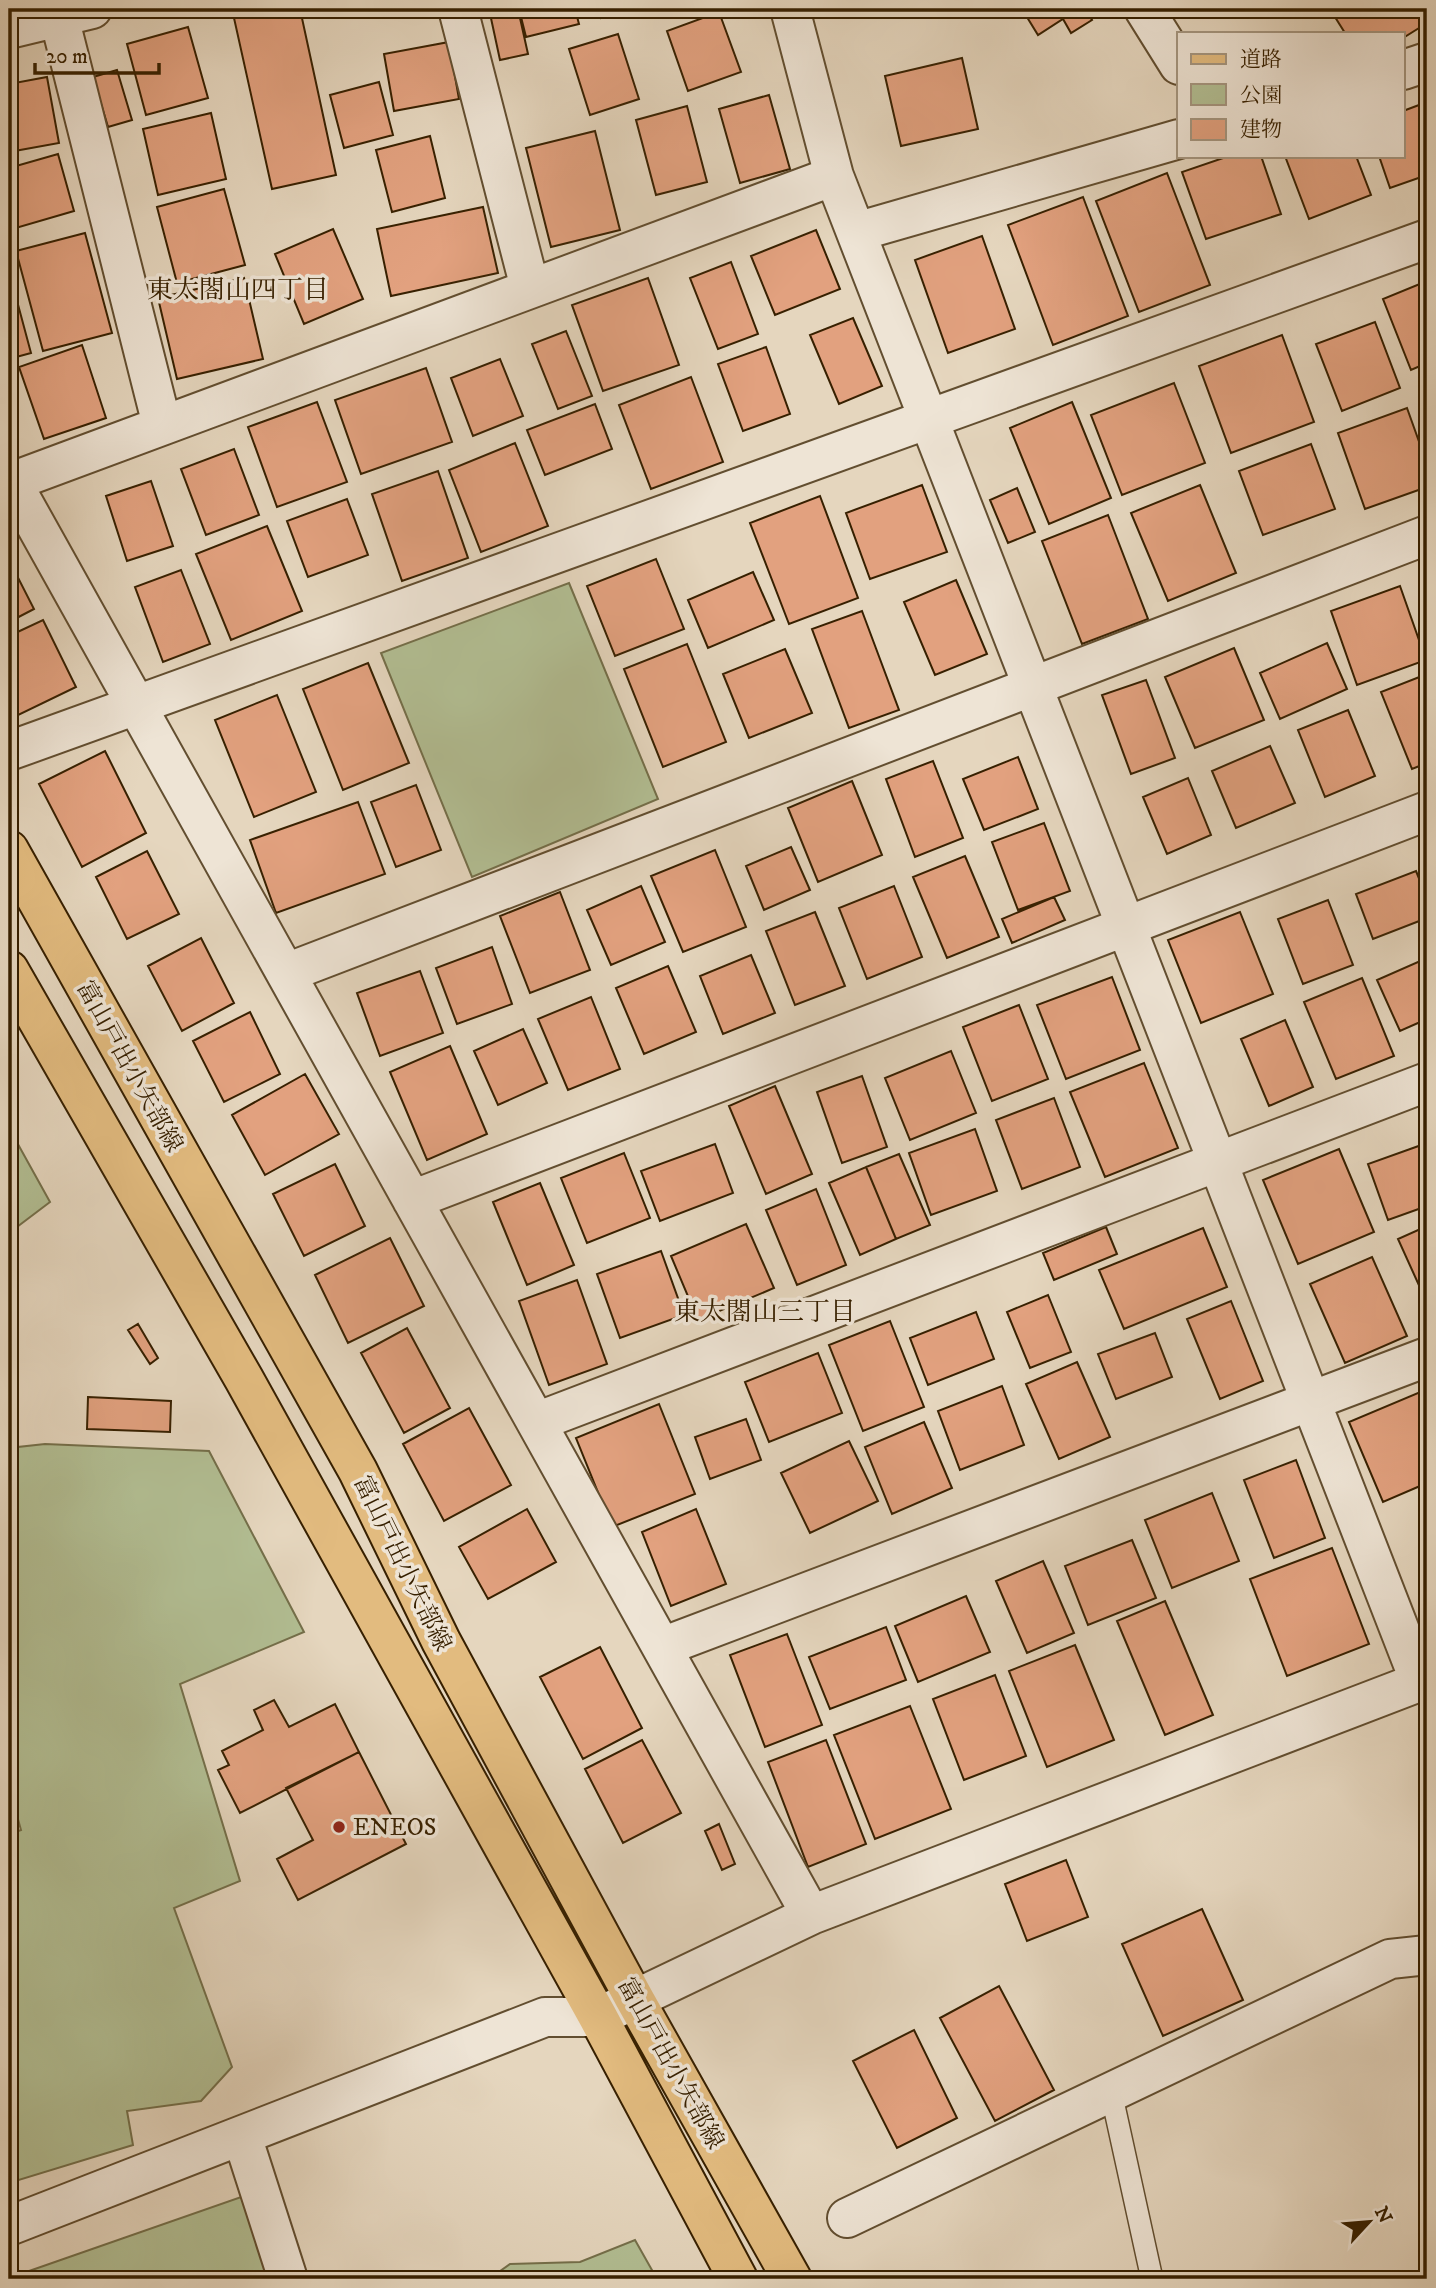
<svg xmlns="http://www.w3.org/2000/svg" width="1436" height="2288" font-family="'IM FELL DW Pica','Noto Serif JP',serif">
  <rect width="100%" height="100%" fill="#e5d6be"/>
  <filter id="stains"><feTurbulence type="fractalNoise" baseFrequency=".00286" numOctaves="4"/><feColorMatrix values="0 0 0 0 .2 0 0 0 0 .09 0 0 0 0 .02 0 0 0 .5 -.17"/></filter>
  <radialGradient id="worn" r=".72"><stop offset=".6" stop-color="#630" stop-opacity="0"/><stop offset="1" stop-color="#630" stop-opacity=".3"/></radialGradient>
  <!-- green -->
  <path fill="#b2be93" stroke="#746f4a" stroke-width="2" d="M 569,583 L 658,799 L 472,877 L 381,653 Z
    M 9,1128 L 50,1202 L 9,1233 Z
    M 45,1444 L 209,1451 L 304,1632 L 180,1684 L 240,1881 L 174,1908 L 232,2067 L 201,2101 L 127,2111 L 133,2145 L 9,2183 L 9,1834 L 21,1830 L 9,1787 L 9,1448 Z
    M 244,2196 L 270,2279 L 9,2279 L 9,2278 Z
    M 635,2240 L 657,2279 L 489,2279 L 510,2264 L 580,2262 Z"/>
  <!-- building -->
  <path fill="#e2a17f" stroke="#372000" stroke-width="2" d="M 232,9 L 300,9 L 336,175 L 272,189 Z
    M 489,9 L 518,9 L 528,54 L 500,60 Z
    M 519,9 L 575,9 L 579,24 L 526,37 Z
    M 599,9 L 641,9 L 601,18 Z
    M 1022,9 L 1085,9 L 1092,20 L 1071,33 L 1063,19 L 1038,35 Z
    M 1348,9 L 1427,9 L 1427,23 L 1403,38 L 1403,33 L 1345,33 L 1335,17 Z
    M 719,12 L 741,72 L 688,91 L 667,31 Z
    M 188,27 L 208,98 L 146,115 L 127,44 Z
    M 618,34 L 639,99 L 590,115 L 569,49 Z
    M 449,42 L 459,99 L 394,111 L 384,54 Z
    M 962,58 L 978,129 L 901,146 L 885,76 Z
    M 117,70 L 132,120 L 108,127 L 93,77 Z
    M 47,77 L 59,143 L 9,152 L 9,84 Z
    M 379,82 L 393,135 L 344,148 L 330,95 Z
    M 769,95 L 790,169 L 740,183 L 719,109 Z
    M 1427,102 L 1427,175 L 1390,188 L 1379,156 L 1403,156 L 1403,111 Z
    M 687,106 L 707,182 L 656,195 L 636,120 Z
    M 211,113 L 226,179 L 158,195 L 143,129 Z
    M 595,131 L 620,230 L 551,247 L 526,148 Z
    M 430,136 L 445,198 L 392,212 L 376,150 Z
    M 58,154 L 74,211 L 9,230 L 9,168 Z
    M 1229,156 L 1261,156 L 1281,214 L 1206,239 L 1182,172 Z
    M 1285,156 L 1356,156 L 1371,195 L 1309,219 Z
    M 1167,173 L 1210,285 L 1139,312 L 1096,201 Z
    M 224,189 L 245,265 L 177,283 L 157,207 Z
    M 1083,197 L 1128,316 L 1053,345 L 1008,225 Z
    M 483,207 L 498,273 L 391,296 L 377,229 Z
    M 333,229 L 363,299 L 304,324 L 275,254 Z
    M 816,230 L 840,289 L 775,315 L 751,256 Z
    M 85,233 L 112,333 L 43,351 L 16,251 Z
    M 982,236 L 1015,329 L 948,353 L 915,260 Z
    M 731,262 L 758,334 L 718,349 L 690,278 Z
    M 9,271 L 31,353 L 9,359 Z
    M 244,278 L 263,359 L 177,379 L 158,298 Z
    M 648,278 L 679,365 L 603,391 L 572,305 Z
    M 1427,281 L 1427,363 L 1411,370 L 1383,299 Z
    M 853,318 L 882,386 L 839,404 L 810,335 Z
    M 1375,322 L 1400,388 L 1342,411 L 1316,344 Z
    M 566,331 L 592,396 L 558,409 L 532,344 Z
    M 1282,335 L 1314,422 L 1231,453 L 1199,366 Z
    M 82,345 L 106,418 L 44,439 L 19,367 Z
    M 766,347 L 790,414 L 743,431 L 718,364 Z
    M 500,359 L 523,416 L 473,436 L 451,378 Z
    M 426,368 L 452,442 L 361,474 L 335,400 Z
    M 691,377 L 723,462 L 651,489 L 619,405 Z
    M 1174,383 L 1205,463 L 1122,495 L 1091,415 Z
    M 317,402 L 347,482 L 277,507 L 248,427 Z
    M 1072,402 L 1111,498 L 1049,524 L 1010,428 Z
    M 595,404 L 612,449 L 545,475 L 527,430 Z
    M 1407,408 L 1427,464 L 1427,487 L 1365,509 L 1338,433 Z
    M 515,443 L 548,526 L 481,552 L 449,470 Z
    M 1311,444 L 1335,509 L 1263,535 L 1239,471 Z
    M 234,449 L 259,515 L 206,535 L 181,469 Z
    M 438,471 L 468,558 L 402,581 L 372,494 Z
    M 151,481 L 173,546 L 127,561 L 106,496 Z
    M 922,485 L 947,552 L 870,579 L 846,513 Z
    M 1200,485 L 1236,573 L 1168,601 L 1131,513 Z
    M 1017,488 L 1035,532 L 1008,543 L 990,500 Z
    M 820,496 L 858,598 L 789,624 L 750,523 Z
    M 347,499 L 368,555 L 308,577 L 287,521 Z
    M 1108,515 L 1148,619 L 1082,644 L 1042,541 Z
    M 267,526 L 302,611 L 231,640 L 196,554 Z
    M 656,559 L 684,629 L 615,656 L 587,586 Z
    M 9,560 L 34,609 L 9,622 Z
    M 181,570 L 210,644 L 163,662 L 135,587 Z
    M 753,572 L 774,620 L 708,648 L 688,600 Z
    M 956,580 L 987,654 L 935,675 L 904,602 Z
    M 1400,586 L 1426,660 L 1357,685 L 1331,611 Z
    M 862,611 L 899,710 L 849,728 L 812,629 Z
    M 43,620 L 76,687 L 10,719 L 9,636 Z
    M 1327,643 L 1347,689 L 1280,719 L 1260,673 Z
    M 687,644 L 726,742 L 663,767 L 624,669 Z
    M 1234,648 L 1264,720 L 1195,748 L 1165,677 Z
    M 785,649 L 812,713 L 749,738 L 723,674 Z
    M 368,663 L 409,763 L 343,790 L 303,689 Z
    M 1427,674 L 1427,763 L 1412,769 L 1381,692 Z
    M 1146,680 L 1175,758 L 1131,774 L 1102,695 Z
    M 277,695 L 316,792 L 254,817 L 215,720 Z
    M 1348,710 L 1375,776 L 1325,797 L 1298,730 Z
    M 1270,746 L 1295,803 L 1236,828 L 1212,771 Z
    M 105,751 L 146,833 L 82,867 L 39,784 Z
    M 1018,757 L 1038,809 L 984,830 L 963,779 Z
    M 933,761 L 963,838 L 915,857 L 886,779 Z
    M 1188,778 L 1211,835 L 1167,854 L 1143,797 Z
    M 852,781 L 882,855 L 818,882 L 788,808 Z
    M 416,785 L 441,850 L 396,867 L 371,802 Z
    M 358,802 L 385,874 L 276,913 L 250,840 Z
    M 1044,823 L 1070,891 L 1018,910 L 992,842 Z
    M 791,847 L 810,890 L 764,910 L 746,866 Z
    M 715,850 L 746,927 L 683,952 L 651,876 Z
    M 147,851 L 179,914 L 127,939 L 96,877 Z
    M 965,856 L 999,937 L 947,958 L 913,877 Z
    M 1416,871 L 1427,898 L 1427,918 L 1373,939 L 1356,894 Z
    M 641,886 L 665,942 L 611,965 L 587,910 Z
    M 894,886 L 922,957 L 867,979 L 839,908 Z
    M 560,892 L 590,970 L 530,993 L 500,916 Z
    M 1054,897 L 1065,920 L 1012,943 L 1002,919 Z
    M 1328,900 L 1353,965 L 1303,984 L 1278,919 Z
    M 815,912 L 845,986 L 795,1005 L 766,931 Z
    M 1240,912 L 1273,994 L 1201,1023 L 1168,940 Z
    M 201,938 L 234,1003 L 182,1031 L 148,966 Z
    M 492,947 L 512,1004 L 457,1024 L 436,968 Z
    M 751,955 L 775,1013 L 723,1034 L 700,976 Z
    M 1427,958 L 1427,1019 L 1400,1031 L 1377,980 Z
    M 668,966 L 696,1032 L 644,1054 L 616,988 Z
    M 420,971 L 443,1033 L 380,1056 L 357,993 Z
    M 1112,977 L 1140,1050 L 1066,1079 L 1037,1005 Z
    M 1362,978 L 1394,1056 L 1336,1079 L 1304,1002 Z
    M 591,997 L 620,1069 L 568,1090 L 538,1019 Z
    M 1019,1005 L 1048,1079 L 992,1101 L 963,1027 Z
    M 250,1012 L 280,1074 L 224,1102 L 193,1041 Z
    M 1285,1020 L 1313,1087 L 1269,1106 L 1241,1039 Z
    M 523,1029 L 547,1083 L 498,1105 L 474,1051 Z
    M 450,1046 L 487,1134 L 427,1160 L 390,1072 Z
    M 951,1051 L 976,1113 L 910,1140 L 885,1078 Z
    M 1144,1063 L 1178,1148 L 1105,1177 L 1070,1092 Z
    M 305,1074 L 339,1134 L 265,1175 L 232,1115 Z
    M 862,1076 L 887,1147 L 842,1163 L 817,1092 Z
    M 775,1086 L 812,1174 L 766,1194 L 729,1106 Z
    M 1054,1098 L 1080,1167 L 1022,1189 L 996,1120 Z
    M 975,1129 L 997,1191 L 931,1215 L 909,1153 Z
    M 1427,1143 L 1427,1206 L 1388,1220 L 1368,1164 Z
    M 715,1144 L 733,1193 L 660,1221 L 641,1171 Z
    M 1339,1149 L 1374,1232 L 1298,1264 L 1263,1180 Z
    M 624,1153 L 650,1218 L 587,1243 L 561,1178 Z
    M 899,1154 L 930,1225 L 896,1239 L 866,1167 Z
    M 335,1164 L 365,1226 L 304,1256 L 273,1194 Z
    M 866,1167 L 896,1239 L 860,1255 L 829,1183 Z
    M 540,1183 L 574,1265 L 527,1285 L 493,1202 Z
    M 816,1189 L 846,1265 L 797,1285 L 766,1210 Z
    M 746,1224 L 774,1288 L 698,1320 L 671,1256 Z
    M 1427,1226 L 1427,1303 L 1398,1239 Z
    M 1106,1227 L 1117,1254 L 1054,1280 L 1043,1253 Z
    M 1203,1228 L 1227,1287 L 1124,1329 L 1099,1270 Z
    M 390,1238 L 424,1306 L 348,1343 L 315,1275 Z
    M 661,1251 L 684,1315 L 620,1338 L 597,1274 Z
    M 1372,1257 L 1407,1336 L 1345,1363 L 1310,1284 Z
    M 577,1280 L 607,1364 L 549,1385 L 519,1301 Z
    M 1048,1295 L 1071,1352 L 1030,1368 L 1007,1312 Z
    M 1231,1301 L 1263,1381 L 1220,1399 L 1187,1319 Z
    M 976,1312 L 994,1359 L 928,1385 L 910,1338 Z
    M 890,1321 L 924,1407 L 863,1431 L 829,1345 Z
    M 138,1324 L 158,1358 L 150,1364 L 128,1330 Z
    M 407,1328 L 450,1408 L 404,1433 L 361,1353 Z
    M 1155,1333 L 1172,1377 L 1116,1399 L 1098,1354 Z
    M 818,1353 L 842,1413 L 769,1442 L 745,1382 Z
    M 1077,1362 L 1110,1437 L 1059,1459 L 1026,1384 Z
    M 1002,1386 L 1024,1445 L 960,1470 L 938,1411 Z
    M 1425,1390 L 1427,1396 L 1427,1483 L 1383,1502 L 1349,1422 Z
    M 88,1397 L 171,1401 L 170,1432 L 87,1429 Z
    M 659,1404 L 695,1494 L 612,1527 L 576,1438 Z
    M 469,1408 L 511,1485 L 444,1521 L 403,1444 Z
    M 746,1419 L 761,1460 L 710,1479 L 695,1437 Z
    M 924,1422 L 952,1488 L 892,1514 L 865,1447 Z
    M 849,1441 L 878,1501 L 810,1533 L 781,1473 Z
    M 1296,1460 L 1325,1538 L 1274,1558 L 1244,1480 Z
    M 1212,1493 L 1239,1561 L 1172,1588 L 1145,1520 Z
    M 527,1509 L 556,1562 L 488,1599 L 459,1547 Z
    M 696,1509 L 726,1584 L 671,1606 L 642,1532 Z
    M 1132,1540 L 1156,1598 L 1088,1625 L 1065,1566 Z
    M 1332,1548 L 1369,1644 L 1287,1676 L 1250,1579 Z
    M 1043,1561 L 1074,1633 L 1027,1653 L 996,1581 Z
    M 966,1596 L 990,1652 L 918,1682 L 895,1626 Z
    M 1165,1601 L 1213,1715 L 1165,1735 L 1117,1621 Z
    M 886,1627 L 906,1680 L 830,1709 L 809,1657 Z
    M 787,1634 L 822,1725 L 765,1747 L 730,1655 Z
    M 1075,1645 L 1114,1740 L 1047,1767 L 1009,1671 Z
    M 600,1647 L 642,1728 L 583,1759 L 540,1677 Z
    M 995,1675 L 1026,1756 L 964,1780 L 933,1699 Z
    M 274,1700 L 289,1727 L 335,1704 L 359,1752 L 240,1813 L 218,1770 L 229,1765 L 222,1751 L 263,1730 L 254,1710 Z
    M 910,1706 L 951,1809 L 875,1839 L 834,1735 Z
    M 642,1740 L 681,1813 L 623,1843 L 585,1769 Z
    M 826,1740 L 866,1844 L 808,1867 L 768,1762 Z
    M 359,1752 L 406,1844 L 298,1900 L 277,1859 L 313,1840 L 286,1788 Z
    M 719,1824 L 735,1864 L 722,1870 L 705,1831 Z
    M 1066,1860 L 1088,1917 L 1027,1941 L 1005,1884 Z
    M 1202,1909 L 1243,2000 L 1163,2036 L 1122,1944 Z
    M 999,1986 L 1054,2090 L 995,2121 L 940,2018 Z
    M 914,2030 L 957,2118 L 897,2148 L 853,2061 Z"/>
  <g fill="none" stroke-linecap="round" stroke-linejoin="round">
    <!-- service casing -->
    <g stroke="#624e30" stroke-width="24">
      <path id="service" d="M 1111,2092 L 1152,2279"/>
    </g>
    <!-- minor casing -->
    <g stroke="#624e30" stroke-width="42">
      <path id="minor" d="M 458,9 L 530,288
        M 790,9 L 834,176 L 1420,1682
        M 1144,9 L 1179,65
        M 59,17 L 162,425
        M 9,29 L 92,9
        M 1403,70 L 1427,62
        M 856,232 L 1179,139
        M 9,477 L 811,1915
        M 11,482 L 834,176
        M 9,751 L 1427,239
        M 286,973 L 1427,535
        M 412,1200 L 1427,811
        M 536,1422 L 1427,1082
        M 662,1647 L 1427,1357
        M 242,2136 L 288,2279
        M 847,2218 L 1390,1959 L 1427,1955
        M 9,2226 L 545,2017 L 598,2017 L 811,1915 L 1427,1679"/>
    </g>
    <!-- primary casing -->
    <g stroke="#372000" stroke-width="42">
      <path id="primary" d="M 9,850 L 358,1471 L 441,1641 L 634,1998 L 792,2279
        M 9,970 L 244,1379 L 598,2017 L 738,2279"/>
    </g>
    <!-- service -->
    <use href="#service" stroke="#eee4d5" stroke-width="21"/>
    <!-- minor -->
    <use href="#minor" stroke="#eee4d5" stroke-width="38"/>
    <!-- primary -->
    <use href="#primary" stroke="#e2bb7f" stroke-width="38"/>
  </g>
  <!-- markers -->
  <circle fill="#8f2418" stroke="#eee4d5" stroke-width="2.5" cx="339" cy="1827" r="7"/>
  <g text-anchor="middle" stroke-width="7" stroke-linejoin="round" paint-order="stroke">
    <!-- street labels -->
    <g font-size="24" fill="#372000" stroke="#eee4d5">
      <text transform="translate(130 1066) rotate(61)" y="8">富山戸出小矢部線</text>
      <text transform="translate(403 1563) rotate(64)" y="8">富山戸出小矢部線</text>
      <text transform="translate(671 2063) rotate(61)" y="8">富山戸出小矢部線</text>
    </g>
    <!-- poi labels -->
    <g font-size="24" fill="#372000" stroke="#eee4d5" text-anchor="start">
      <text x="353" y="1835">ENEOS</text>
    </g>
    <!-- neighbourhood labels -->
    <g font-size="26" fill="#372000" stroke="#eee4d5">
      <text x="238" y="298">東太閤山四丁目</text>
      <text x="765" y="1320">東太閤山三丁目</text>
    </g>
  </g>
  <!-- margin -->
  <rect width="1436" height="2288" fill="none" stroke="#e5d6be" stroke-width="35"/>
  <rect x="10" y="10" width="1415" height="2267" fill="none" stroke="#372000" stroke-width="3.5"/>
  <rect x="18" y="18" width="1401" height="2253" fill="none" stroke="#372000" stroke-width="2"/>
  <!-- legend -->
  <rect x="1177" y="32" width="228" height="126" fill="#eee4d5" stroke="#a59680" stroke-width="2"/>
  <rect x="1191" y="54" width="35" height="10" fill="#e2bb7f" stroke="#a59680" stroke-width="2"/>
  <text x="1240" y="66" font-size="21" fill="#372000">道路</text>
  <rect x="1191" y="84" width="35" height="21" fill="#b2be93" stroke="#a59680" stroke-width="2"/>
  <text x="1240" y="102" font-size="21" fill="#372000">公園</text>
  <rect x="1191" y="119" width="35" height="21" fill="#e2a17f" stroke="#a59680" stroke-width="2"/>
  <text x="1240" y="136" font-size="21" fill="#372000">建物</text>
  <!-- north arrow -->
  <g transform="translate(1369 2222) rotate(64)" stroke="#eee4d5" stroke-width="5" paint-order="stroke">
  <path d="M0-5L12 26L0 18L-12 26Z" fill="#372000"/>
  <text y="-10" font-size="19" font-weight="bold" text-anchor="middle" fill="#372000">N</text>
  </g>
  <!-- scale -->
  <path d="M35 63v10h124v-10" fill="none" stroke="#372000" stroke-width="3.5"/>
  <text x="46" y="63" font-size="21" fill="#372000" stroke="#eee4d5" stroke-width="5" paint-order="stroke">20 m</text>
  <rect width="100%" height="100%" filter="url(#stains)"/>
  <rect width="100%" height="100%" fill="url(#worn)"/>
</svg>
